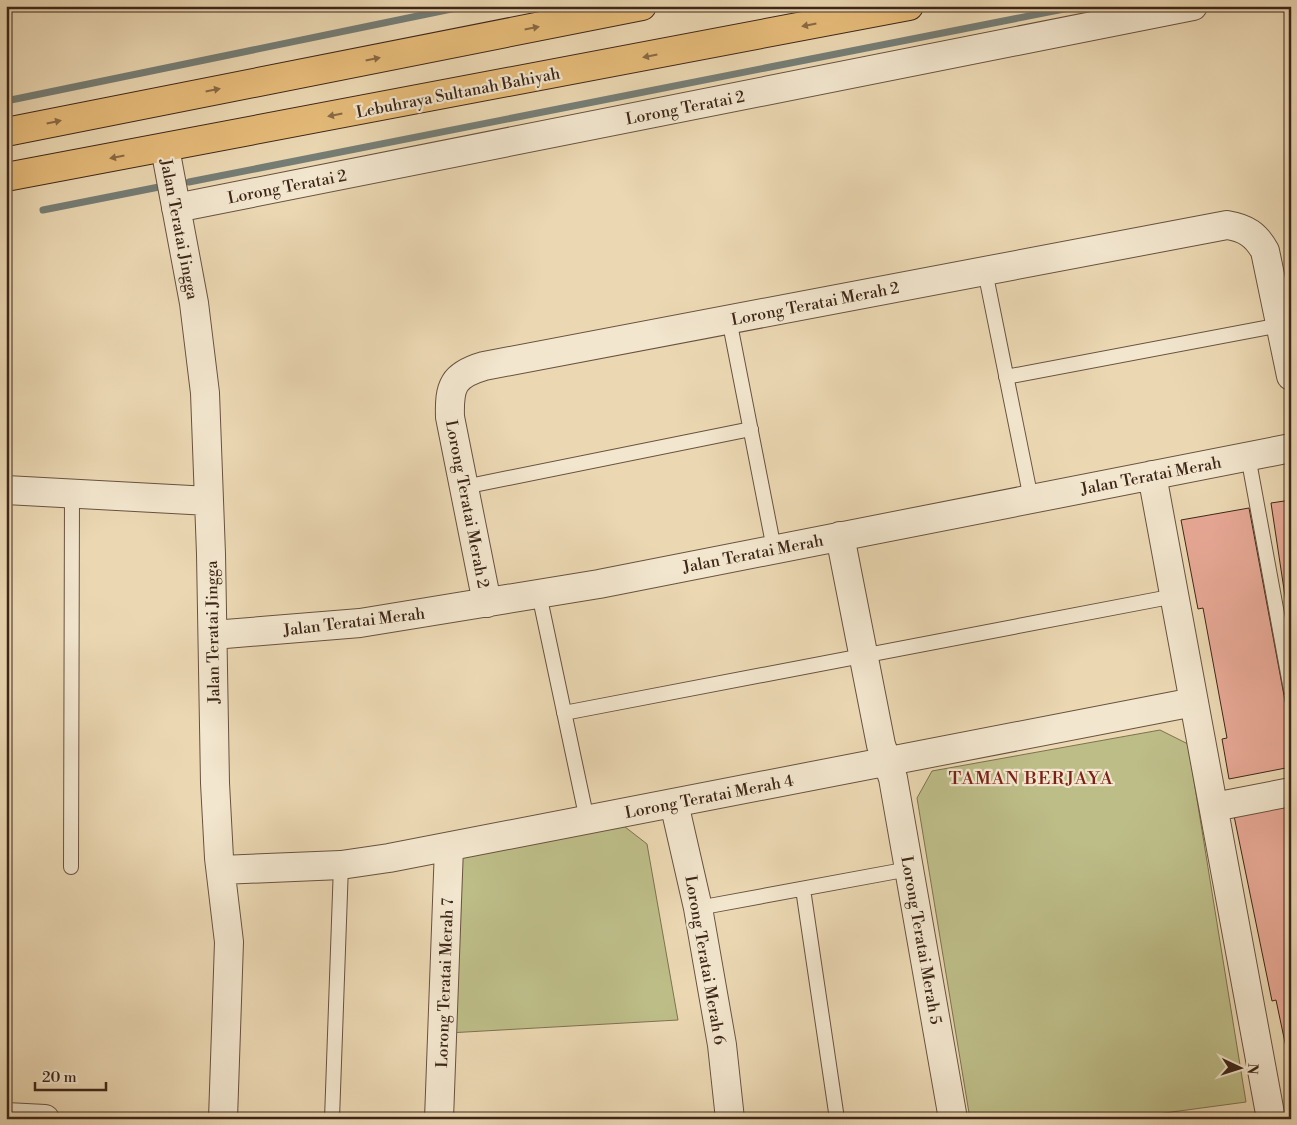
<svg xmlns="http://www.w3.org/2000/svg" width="1297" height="1125" font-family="'Libre Bodoni',serif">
  <rect width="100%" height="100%" fill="#ebd8b3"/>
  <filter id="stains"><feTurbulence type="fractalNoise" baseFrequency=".004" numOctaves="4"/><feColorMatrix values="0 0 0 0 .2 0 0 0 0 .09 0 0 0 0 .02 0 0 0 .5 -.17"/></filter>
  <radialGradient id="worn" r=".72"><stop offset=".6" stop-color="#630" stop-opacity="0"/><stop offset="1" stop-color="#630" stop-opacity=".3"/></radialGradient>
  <!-- green -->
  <path fill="#bdbd88" stroke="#7d7250" d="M 1160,730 L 1188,744 L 1246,1102 L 1120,1119 L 970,1119 L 917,798 L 932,771 Z
    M 620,823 L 647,844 L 678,1020 L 448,1033 L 456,857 Z"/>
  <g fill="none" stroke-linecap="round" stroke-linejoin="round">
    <!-- stream -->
    <path stroke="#757e76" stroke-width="7" d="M 6,101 L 466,6
      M 189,182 L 1079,6
      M 43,210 L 159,187"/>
  </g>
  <!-- building -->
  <path fill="#e8a996" stroke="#3d2618" d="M 1291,500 L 1291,636 L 1271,503 Z
    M 1249,508 L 1291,733 L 1291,767 L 1229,779 L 1222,739 L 1227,738 L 1203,608 L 1198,609 L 1181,520 Z
    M 1291,799 L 1291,1071 L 1276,1000 L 1272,1001 L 1233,811 Z"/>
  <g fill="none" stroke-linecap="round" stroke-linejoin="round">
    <!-- lane casing -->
    <g stroke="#68523f" stroke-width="16">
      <path id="lane" d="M 985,271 L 1031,499
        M 729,319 L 774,549
        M 1006,377 L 1280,325
        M 1248,456 L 1291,690
        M 464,487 L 751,429
        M 539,594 L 587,820
        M 564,713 L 1175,596
        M 71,867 L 72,494
        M 803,889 L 837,1119
        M 698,908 L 909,869
        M 332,1119 L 341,865"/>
    </g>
    <!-- street casing -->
    <g stroke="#68523f" stroke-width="30">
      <path id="street" d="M 165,148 L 194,303 L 205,393 L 211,554 L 215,783 L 219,858 L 229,942 L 223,1119
        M 176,208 L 1193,6
        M 1152,475 L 1271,1119
        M 6,490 L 209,501
        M 840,536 L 881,745 L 893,778 L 953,1119
        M 487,603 L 450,417 C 449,386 453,375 484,366 L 1227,225 C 1246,228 1256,235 1265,251 L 1291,376
        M 213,635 L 360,623 L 599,584 L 1291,448
        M 674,803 L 698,908 L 722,1045 L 730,1119
        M 1214,807 L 1291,792
        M 221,870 L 341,865 L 389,858 L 1194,702
        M 6,1117 L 45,1119
        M 439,1119 L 449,847"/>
    </g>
    <!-- primary casing -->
    <g stroke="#3d2618" stroke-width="30">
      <path id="primary" d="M 6,132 L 642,6
        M 6,177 L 909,6"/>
    </g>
    <!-- lane -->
    <use href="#lane" stroke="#f2e6ce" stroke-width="14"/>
    <!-- street -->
    <use href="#street" stroke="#f2e6ce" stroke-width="28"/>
    <!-- primary -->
    <use href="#primary" stroke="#e6bc7a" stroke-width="28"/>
  </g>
  <!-- one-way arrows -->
  <defs><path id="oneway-solid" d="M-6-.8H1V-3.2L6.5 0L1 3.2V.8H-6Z" transform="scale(1.25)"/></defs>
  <g fill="#896a44">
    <use href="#oneway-solid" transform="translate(809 25) rotate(169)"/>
    <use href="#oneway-solid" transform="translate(532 28) rotate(-11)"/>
    <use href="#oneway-solid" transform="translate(650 56) rotate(169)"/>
    <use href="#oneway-solid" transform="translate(373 59) rotate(-11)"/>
    <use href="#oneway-solid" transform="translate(213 90) rotate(-11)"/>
    <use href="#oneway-solid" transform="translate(335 115) rotate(169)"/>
    <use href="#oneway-solid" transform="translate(54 122) rotate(-12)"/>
    <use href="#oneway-solid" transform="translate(117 157) rotate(169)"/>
  </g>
  <g text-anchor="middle" stroke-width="4.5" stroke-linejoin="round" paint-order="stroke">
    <!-- street labels -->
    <g font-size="16" fill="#3d2618" stroke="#f2e6ce">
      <text transform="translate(458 92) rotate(-11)" y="6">Lebuhraya Sultanah Bahiyah</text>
      <text transform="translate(685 107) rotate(-11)" y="6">Lorong Teratai 2</text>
      <text transform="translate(287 186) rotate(-11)" y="6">Lorong Teratai 2</text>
      <text transform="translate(180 229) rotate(79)" y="6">Jalan Teratai Jingga</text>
      <text transform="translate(815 303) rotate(-11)" y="6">Lorong Teratai Merah 2</text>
      <text transform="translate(1151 475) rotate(-11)" y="6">Jalan Teratai Merah</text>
      <text transform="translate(468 504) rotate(79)" y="6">Lorong Teratai Merah 2</text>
      <text transform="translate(753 553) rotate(-11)" y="6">Jalan Teratai Merah</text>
      <text transform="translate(354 621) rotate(-7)" y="6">Jalan Teratai Merah</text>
      <text transform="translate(212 632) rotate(-91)" y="6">Jalan Teratai Jingga</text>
      <text transform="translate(709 796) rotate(-11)" y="6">Lorong Teratai Merah 4</text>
      <text transform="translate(922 940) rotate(80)" y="6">Lorong Teratai Merah 5</text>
      <text transform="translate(706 960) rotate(80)" y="6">Lorong Teratai Merah 6</text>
      <text transform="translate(444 983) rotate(-88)" y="6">Lorong Teratai Merah 7</text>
    </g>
    <!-- neighbourhood labels -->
    <g font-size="18" letter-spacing="1" fill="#7a1f14" stroke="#f2e6ce">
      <text x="1031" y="784">TAMAN BERJAYA</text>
    </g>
  </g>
  <!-- margin -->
  <rect width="1297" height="1125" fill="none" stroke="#ebd8b3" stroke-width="25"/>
  <rect x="8" y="8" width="1282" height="1110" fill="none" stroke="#3d2618" stroke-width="2.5"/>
  <rect x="12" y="12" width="1272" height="1100" fill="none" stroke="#3d2618"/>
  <!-- north arrow -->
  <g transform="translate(1240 1068) rotate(94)" stroke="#f2e6ce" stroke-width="4" paint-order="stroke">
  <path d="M0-4L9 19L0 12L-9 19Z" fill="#3d2618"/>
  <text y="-8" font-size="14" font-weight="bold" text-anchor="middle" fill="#3d2618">N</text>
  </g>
  <!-- scale -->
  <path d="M35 1082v8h71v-8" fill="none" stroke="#3d2618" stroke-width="2.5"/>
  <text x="42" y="1082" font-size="15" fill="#3d2618" stroke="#f2e6ce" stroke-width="4" paint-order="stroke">20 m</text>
  <rect width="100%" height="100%" filter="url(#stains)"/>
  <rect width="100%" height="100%" fill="url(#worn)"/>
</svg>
